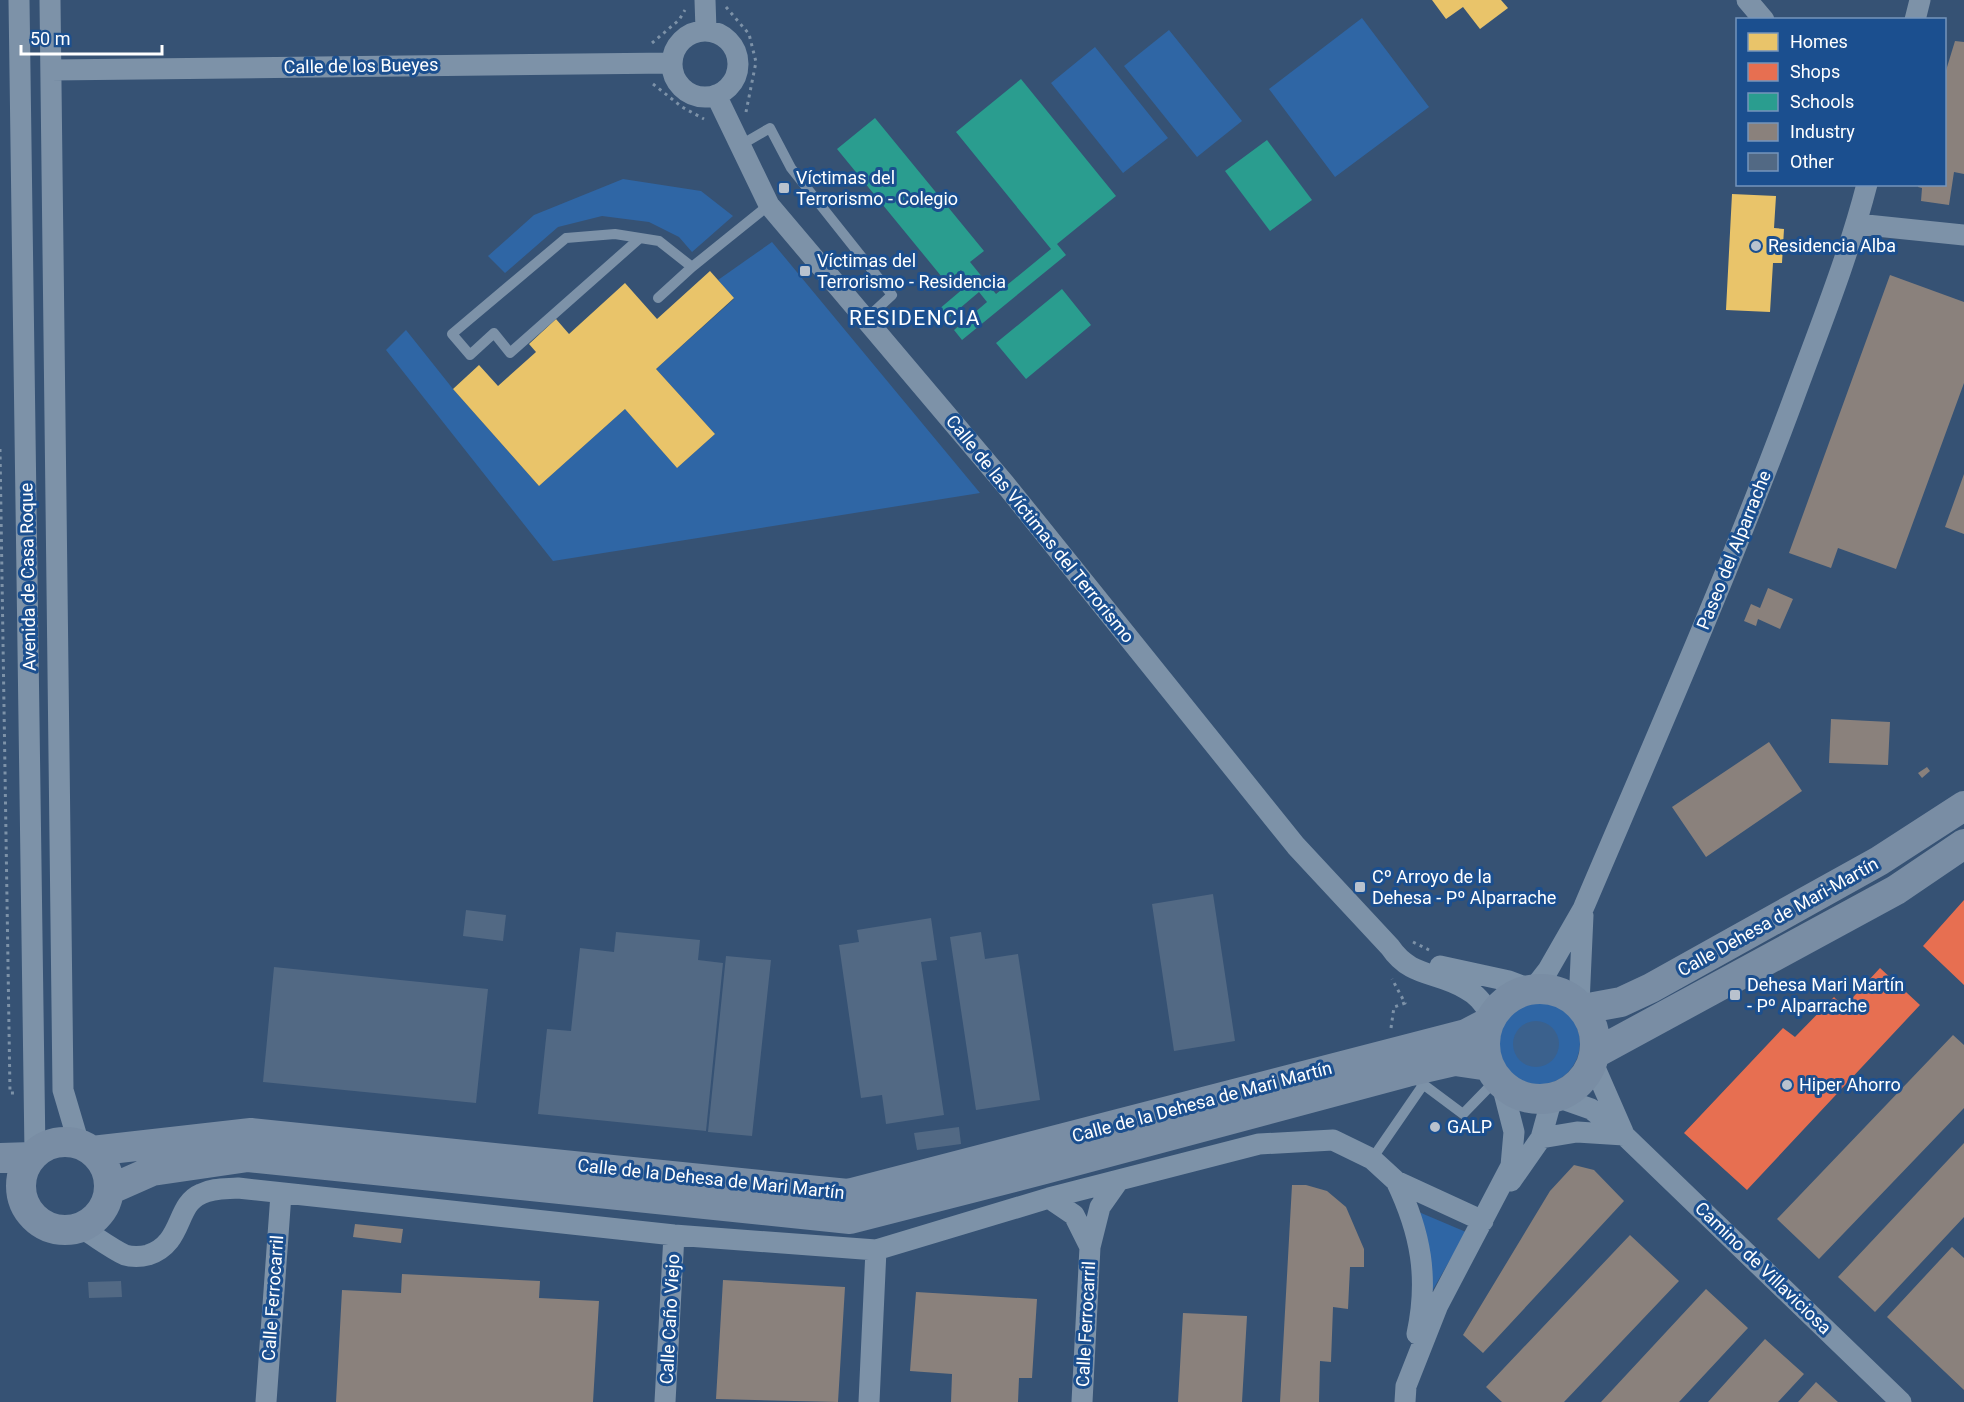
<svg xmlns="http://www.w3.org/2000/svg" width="1964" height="1402" font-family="Roboto,sans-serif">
  <rect width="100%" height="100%" fill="#365274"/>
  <!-- green -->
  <path fill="#2f66a5" d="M 1362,18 L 1429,107 L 1335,177 L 1269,89 Z
    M 1169,30 L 1242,121 L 1197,157 L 1124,66 Z
    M 1095,47 L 1168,138 L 1123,173 L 1051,83 Z
    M 623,179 L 701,191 L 733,216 L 692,252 L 679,237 L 649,222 L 602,216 L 558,227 L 505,273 L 488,256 L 534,215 Z
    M 772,242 L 980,493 L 553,561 L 386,350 L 406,330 L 453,389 L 539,486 L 625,409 L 677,468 L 715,434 L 656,369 L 734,299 L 718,280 Z
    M1496 1043a42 42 0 1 1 84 0a42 42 0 1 1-84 0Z
    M 1414,1210 L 1466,1232 L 1431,1293 Z"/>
  <!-- water -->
  <path fill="#3b618d" d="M1513 1044a23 23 0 1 1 46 0a23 23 0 1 1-46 0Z"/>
  <!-- homes -->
  <path fill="#e9c46a" d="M 1432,0 L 1501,0 L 1508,8 L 1480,29 L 1463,7 L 1446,19 Z
    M 1732,194 L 1776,196 L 1774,228 L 1784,229 L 1782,263 L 1773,263 L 1770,312 L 1726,310 Z
    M 710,271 L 734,298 L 656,369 L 715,434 L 677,468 L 625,409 L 539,486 L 453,389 L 479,365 L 498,386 L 536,352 L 529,344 L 556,319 L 569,334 L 625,283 L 657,319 Z"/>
  <!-- shops -->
  <path fill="#e76f51" d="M 1964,900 L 1964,985 L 1923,946 Z
    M 1880,968 L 1920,1005 L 1747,1190 L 1684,1133 L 1783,1028 L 1795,1037 L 1834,997 L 1844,1007 Z"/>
  <!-- schools -->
  <path fill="#2a9d8f" d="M 1021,79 L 1116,196 L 1057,244 L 1066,255 L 962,340 L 954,330 L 987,302 L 979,292 L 946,320 L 938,310 L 971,282 L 961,270 L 946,282 L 837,149 L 875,118 L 984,251 L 970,262 L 996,294 L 1051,249 L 956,132 Z
    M 1267,140 L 1312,200 L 1270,231 L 1225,171 Z
    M 1062,289 L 1091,325 L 1026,379 L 996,343 Z"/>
  <!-- industry -->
  <path fill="#8a817c" d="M 1955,41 L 1964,42 L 1964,174 L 1954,172 L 1949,205 L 1921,201 L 1922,188 L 1918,187 L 1919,184 L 1944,184 L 1944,77 Z
    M 1890,275 L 1964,302 L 1964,383 L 1896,569 L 1838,548 L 1831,568 L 1789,553 Z
    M 1964,474 L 1964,534 L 1945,527 Z
    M 1768,588 L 1793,599 L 1780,629 L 1758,619 L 1756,626 L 1744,621 L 1751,604 L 1760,608 Z
    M 1831,719 L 1890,722 L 1888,765 L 1829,763 Z
    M 1769,742 L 1802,791 L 1706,857 L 1672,807 Z
    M 1927,767 L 1930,771 L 1922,778 L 1918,773 Z
    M 1953,1035 L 1964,1045 L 1964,1108 L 1819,1259 L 1777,1219 Z
    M 1964,1143 L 1964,1217 L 1875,1312 L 1838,1277 Z
    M 1574,1165 L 1594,1170 L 1624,1201 L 1483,1353 L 1463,1335 L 1550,1191 Z
    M 1292,1185 L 1306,1185 L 1327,1191 L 1346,1207 L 1364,1249 L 1364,1267 L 1350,1267 L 1348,1309 L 1333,1307 L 1331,1362 L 1320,1361 L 1319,1402 L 1280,1402 Z
    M 355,1224 L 403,1229 L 401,1243 L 353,1237 Z
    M 1630,1235 L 1679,1281 L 1564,1402 L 1502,1402 L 1486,1387 Z
    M 1952,1247 L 1964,1258 L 1964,1390 L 1887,1317 Z
    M 402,1274 L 540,1281 L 539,1298 L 599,1301 L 593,1402 L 336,1402 L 342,1290 L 401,1293 Z
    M 723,1280 L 845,1287 L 838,1402 L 716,1399 Z
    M 1706,1289 L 1748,1328 L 1679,1402 L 1601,1402 Z
    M 916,1292 L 1037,1299 L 1032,1378 L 1019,1378 L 1018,1402 L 951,1402 L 952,1374 L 910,1371 Z
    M 1183,1313 L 1247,1316 L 1242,1402 L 1178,1402 Z
    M 1765,1339 L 1804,1374 L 1778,1402 L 1708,1402 Z
    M 1816,1382 L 1838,1402 L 1798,1402 Z"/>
  <!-- building -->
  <path fill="#526984" d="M 1213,894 L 1235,1041 L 1174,1051 L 1152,904 Z
    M 466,910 L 506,915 L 503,941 L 463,936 Z
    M 931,918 L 937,960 L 921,962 L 944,1115 L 886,1124 L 882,1095 L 861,1098 L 839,945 L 859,942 L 857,930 Z
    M 616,932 L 700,940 L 698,960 L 723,963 L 706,1131 L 538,1114 L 547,1029 L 571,1031 L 580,948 L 614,952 Z
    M 981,932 L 985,959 L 1018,954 L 1040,1100 L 976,1110 L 950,937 Z
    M 726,956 L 771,960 L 752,1136 L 708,1132 Z
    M 274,967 L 488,989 L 476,1103 L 263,1082 Z
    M 959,1127 L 961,1144 L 917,1150 L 914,1133 Z
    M 121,1281 L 122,1297 L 89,1298 L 88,1282 Z"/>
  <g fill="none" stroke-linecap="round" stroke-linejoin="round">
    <!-- path -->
    <path stroke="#7d92a8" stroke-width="3" stroke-dasharray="3 4.5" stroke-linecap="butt" d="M 726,7 L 749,34 L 756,62 L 746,112
      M 652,43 L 679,20 L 685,10
      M 653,84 L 682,107 L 704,119
      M 0,449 L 10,1093 L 16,1093
      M 1413,942 L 1429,950
      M 1391,1028 L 1394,1007 L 1405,1003 L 1392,979"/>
    <!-- lane -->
    <path stroke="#7d92a8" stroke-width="10" d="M 739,146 L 770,128 L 791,168 L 892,295 L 865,320
      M 640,238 L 510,353 L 494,333 L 470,355 L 452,334 L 566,238 L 615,234 L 659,241 L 692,267
      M 658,298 L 692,267 L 769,205
      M 1412,1076 L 1463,1114 L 1497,1079
      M 1372,1159 L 1423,1085"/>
    <!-- street -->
    <path stroke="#7d92a8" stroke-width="21" d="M 19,0 L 35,1153
      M 50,0 L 63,1090 L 79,1144
      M 705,0 L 706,30
      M 1747,0 L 1764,20
      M 1915,20 L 1920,0
      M672 64a33 33 0 1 1 66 0a33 33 0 1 1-66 0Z
      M 51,70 L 672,63
      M 716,95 L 769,205 L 1005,484 L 1296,846 L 1390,947 C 1411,978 1437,971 1466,989 C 1478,995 1484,1005 1492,1016
      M 1857,224 L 1964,235
      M 1440,966 L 1509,981 L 1530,989
      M 1534,988 L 1548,970 L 1583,909 C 1655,740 1729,572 1793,400 C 1819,329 1848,258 1867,184
      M 1579,1004 L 1583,915
      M 1592,1061 L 1623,1132
      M 1557,1097 L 1591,1109 L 1624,1135 L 1901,1402
      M 1541,1138 L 1577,1132 L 1624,1135
      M 1396,1181 C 1421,1233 1429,1278 1417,1334
      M 1511,1181 L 1541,1138 L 1552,1098
      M 1049,1198 L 1074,1215 L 1090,1247
      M 81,1228 C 95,1236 110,1248 125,1255 C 131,1257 141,1257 148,1255 C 184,1243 175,1205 201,1194 C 212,1188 225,1189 238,1188 L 674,1235 L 876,1250 L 1049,1198 L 1259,1144 L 1333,1140 L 1372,1159 L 1396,1181 L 1483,1221
      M 266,1402 L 281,1194
      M 665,1402 L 674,1235
      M 869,1402 L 876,1250
      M 1082,1402 L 1090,1247 L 1100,1207 L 1119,1180
      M 1405,1402 L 1406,1386 L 1438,1305 L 1511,1166 L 1514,1132 L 1502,1085"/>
    <!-- secondary -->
    <path stroke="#798da4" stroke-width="30" d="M1485 1044a55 55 0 1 1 110 0a55 55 0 1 1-110 0Z
      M 1583,1009 L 1621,1002 L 1651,988 L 1879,861 L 1964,806
      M 1594,1054 L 1896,890 L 1964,844
      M21 1186a44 44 0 1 1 88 0a44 44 0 1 1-88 0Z
      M 92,1151 L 251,1133 L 848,1194 L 1466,1034 L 1489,1022
      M 0,1158 L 32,1157
      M 109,1190 L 152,1171 L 248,1157 L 850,1219 L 1045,1169 L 1407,1072 L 1455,1061 L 1489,1066"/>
  </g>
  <!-- markers -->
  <g fill="#b9c2ce" stroke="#1b4f8f" stroke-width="2">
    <rect x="778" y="182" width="12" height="12" rx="3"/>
    <circle cx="1756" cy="246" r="6"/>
    <rect x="799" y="265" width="12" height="12" rx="3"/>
    <rect x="1354" y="881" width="12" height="12" rx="3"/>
    <rect x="1729" y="989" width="12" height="12" rx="3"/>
    <circle cx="1787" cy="1085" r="6"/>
    <circle cx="1435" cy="1127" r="6"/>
  </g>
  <g text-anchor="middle" stroke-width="6" stroke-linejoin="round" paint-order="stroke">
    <!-- street labels -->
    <g font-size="18" fill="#fff" stroke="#1b4f8f">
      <text transform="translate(361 66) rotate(-1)" y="6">Calle de los Bueyes</text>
      <text transform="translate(1040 529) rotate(51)" y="6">Calle de las Víctimas del Terrorismo</text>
      <text transform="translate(1734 550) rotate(-68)" y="6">Paseo del Alparrache</text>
      <text transform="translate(28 577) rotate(-91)" y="6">Avenida de Casa Roque</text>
      <text transform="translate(1778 917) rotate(-29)" y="6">Calle Dehesa de Mari-Martín</text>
      <text transform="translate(1202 1102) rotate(-15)" y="6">Calle de la Dehesa de Mari Martín</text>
      <text transform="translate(711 1179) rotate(6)" y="6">Calle de la Dehesa de Mari Martín</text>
      <text transform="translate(1763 1268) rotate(44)" y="6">Camino de Villaviciosa</text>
      <text transform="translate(273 1298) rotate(-86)" y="6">Calle Ferrocarril</text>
      <text transform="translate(670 1319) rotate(-87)" y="6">Calle Caño Viejo</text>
      <text transform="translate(1086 1324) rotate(-87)" y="6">Calle Ferrocarril</text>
    </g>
    <!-- poi labels -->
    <g font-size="18" fill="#fff" stroke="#1b4f8f" text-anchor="start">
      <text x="796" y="184">Víctimas del<tspan x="796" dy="21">Terrorismo - Colegio</tspan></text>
      <text x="1768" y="252">Residencia Alba</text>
      <text x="817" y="267">Víctimas del<tspan x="817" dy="21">Terrorismo - Residencia</tspan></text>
      <text x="1372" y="883">Cº Arroyo de la<tspan x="1372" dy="21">Dehesa - Pº Alparrache</tspan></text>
      <text x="1747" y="991">Dehesa Mari Martín<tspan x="1747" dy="21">- Pº Alparrache</tspan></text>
      <text x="1799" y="1091">Hiper Ahorro</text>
      <text x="1447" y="1133">GALP</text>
    </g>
    <!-- quarter labels -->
    <g font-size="21" letter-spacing="1.5" fill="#fff" stroke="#1b4f8f">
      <text x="915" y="325">RESIDENCIA</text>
    </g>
  </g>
  <!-- legend -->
  <rect x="1736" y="18" width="210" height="168" fill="#1b4f8f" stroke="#7695bc" stroke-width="1.5"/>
  <rect x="1748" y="33" width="30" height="18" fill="#e9c46a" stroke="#7695bc" stroke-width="1.5"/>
  <text x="1790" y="48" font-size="18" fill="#ffffff">Homes</text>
  <rect x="1748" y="63" width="30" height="18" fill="#e76f51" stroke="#7695bc" stroke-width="1.5"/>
  <text x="1790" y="78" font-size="18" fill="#ffffff">Shops</text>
  <rect x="1748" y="93" width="30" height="18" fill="#2a9d8f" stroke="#7695bc" stroke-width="1.5"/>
  <text x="1790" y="108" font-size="18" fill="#ffffff">Schools</text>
  <rect x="1748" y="123" width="30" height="18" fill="#8a817c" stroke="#7695bc" stroke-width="1.5"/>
  <text x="1790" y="138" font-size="18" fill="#ffffff">Industry</text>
  <rect x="1748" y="153" width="30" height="18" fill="#526984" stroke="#7695bc" stroke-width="1.5"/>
  <text x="1790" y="168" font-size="18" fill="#ffffff">Other</text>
  <!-- scale -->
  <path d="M21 45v9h141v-9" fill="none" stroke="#ffffff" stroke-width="3"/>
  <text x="30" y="45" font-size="18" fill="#ffffff" stroke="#1b4f8f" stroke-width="4.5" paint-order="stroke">50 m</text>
</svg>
